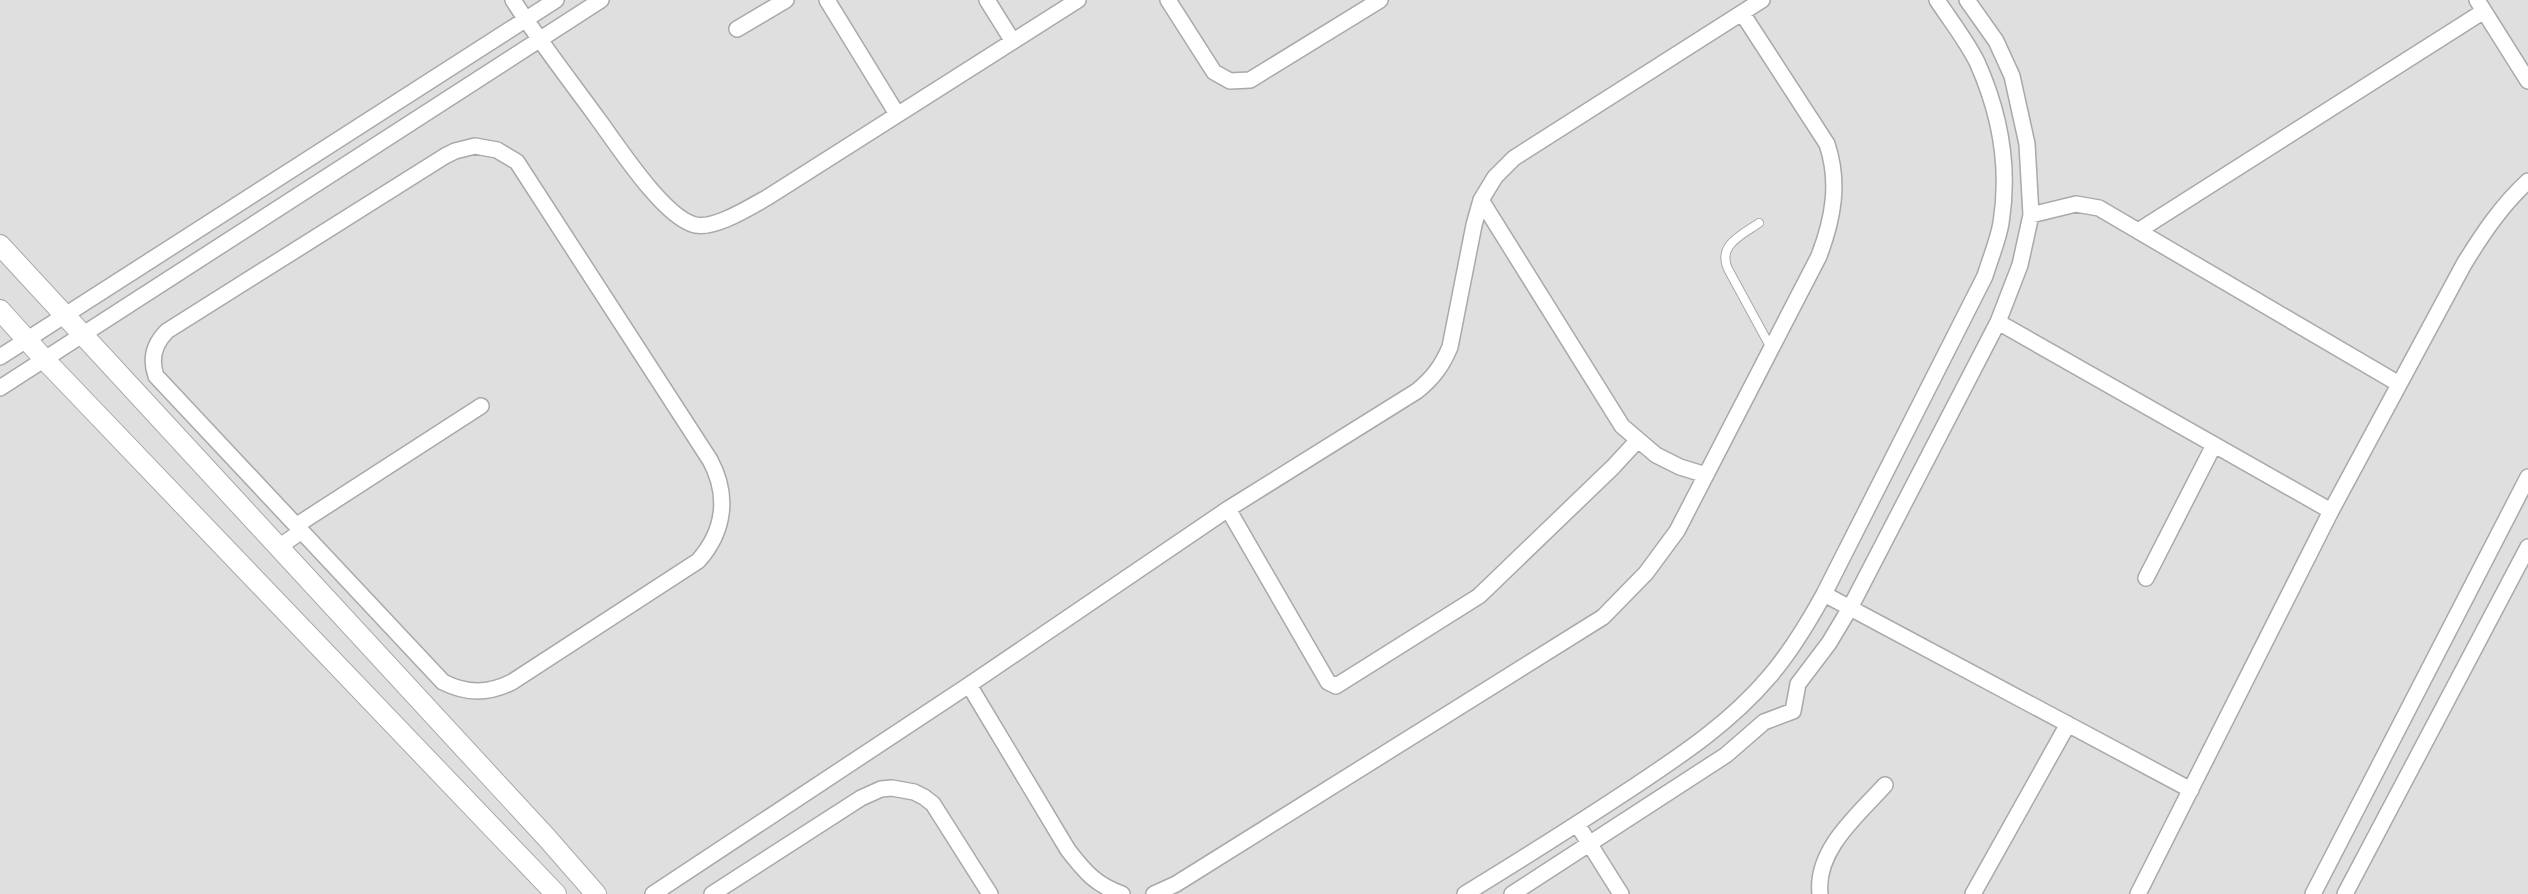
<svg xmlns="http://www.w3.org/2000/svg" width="2528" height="894" font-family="'PT Sans',sans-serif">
  <rect width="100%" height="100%" fill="#f2efe9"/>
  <!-- residential -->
  <path fill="#e0dfdf" d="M 0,0 L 2528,0 L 2528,894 L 0,894 Z"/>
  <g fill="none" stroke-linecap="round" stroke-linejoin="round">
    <!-- service casing -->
    <g stroke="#a9a9a9" stroke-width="10">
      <path id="service" d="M 1759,223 C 1742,235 1717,245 1728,269 L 1771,348"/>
    </g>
    <!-- minor casing -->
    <g stroke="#a9a9a9" stroke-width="18">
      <path id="minor" d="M 513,0 C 539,41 569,79 598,119 C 618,146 661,213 692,224 C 711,232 750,207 768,197 L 1078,0
        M 827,0 L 897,114
        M 987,0 L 1012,40
        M 1168,0 L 1214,72 L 1230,81 L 1250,80 L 1380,0
        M 2477,0 L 2528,81
        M 737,29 L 786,0
        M 475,146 L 497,150 L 517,162 L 710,460 C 729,495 725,531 698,561 L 512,682 C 488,694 467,694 443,682 L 156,376 C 150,359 154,344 167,331 L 445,156 L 455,151 Z
        M 1481,200 L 1622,426 L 1656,455 L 1680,467 L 1706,475
        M 2031,215 L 2076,204 L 2099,208 L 2399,384
        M 2138,231 L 2484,11
        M 1998,322 L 2331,511
        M 0,357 L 556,0
        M 0,388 L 601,0
        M 1228,509 L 1328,682 L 1336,686 L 1479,596 L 1613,467 L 1637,441
        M 297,525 L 481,406
        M 283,553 L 286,542 L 296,535 L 299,528 L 297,525
        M 2146,578 L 2214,445
        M 1824,594 L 2191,790
        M 969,685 L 1068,850 C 1085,872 1096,885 1122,894
        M 1577,824 L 1621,894
        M 653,894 L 969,685 L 1228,509 L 1417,391 C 1433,378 1442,366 1450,347 L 1474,225 L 1481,200 L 1495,177 L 1514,158 L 1762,0
        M 712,894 L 861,798 L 881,789 L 892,788 L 914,792 L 924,797 L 933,804 L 990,894
        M 1154,894 L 1176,884 L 1603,617 L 1646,573 L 1677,531 L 1819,256 C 1833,219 1840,183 1827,144 L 1742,13
        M 1465,894 C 1522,859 1579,823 1635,786 C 1683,754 1731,722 1769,677 C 1791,652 1808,623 1824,594 L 1985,276 C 1990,259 1998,241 2001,223 C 2010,167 2000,113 1977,62 C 1966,40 1950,20 1937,0
        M 1512,894 L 1726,755 L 1764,722 L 1793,711 L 1798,684 L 1829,643 L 1850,608 L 1998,322 L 2020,265 L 2031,215 L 2027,144 L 2012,76 L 1996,41 L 1967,0
        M 1820,894 C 1815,850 1858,815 1885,785
        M 1973,894 L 2068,724
        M 2138,894 L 2331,511 L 2464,264 C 2483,233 2502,205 2528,181
        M 2313,894 L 2528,477
        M 2345,894 L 2528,547"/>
    </g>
    <!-- tertiary casing -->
    <g stroke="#a9a9a9" stroke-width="22">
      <path id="tertiary" d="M 0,245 L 547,838 L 596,894
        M 0,310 L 45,360 L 556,894"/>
    </g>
    <!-- service -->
    <use href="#service" stroke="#fff" stroke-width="8"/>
    <!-- minor -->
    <use href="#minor" stroke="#fff" stroke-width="15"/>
    <!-- tertiary -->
    <use href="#tertiary" stroke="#fff" stroke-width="20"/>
  </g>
</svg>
